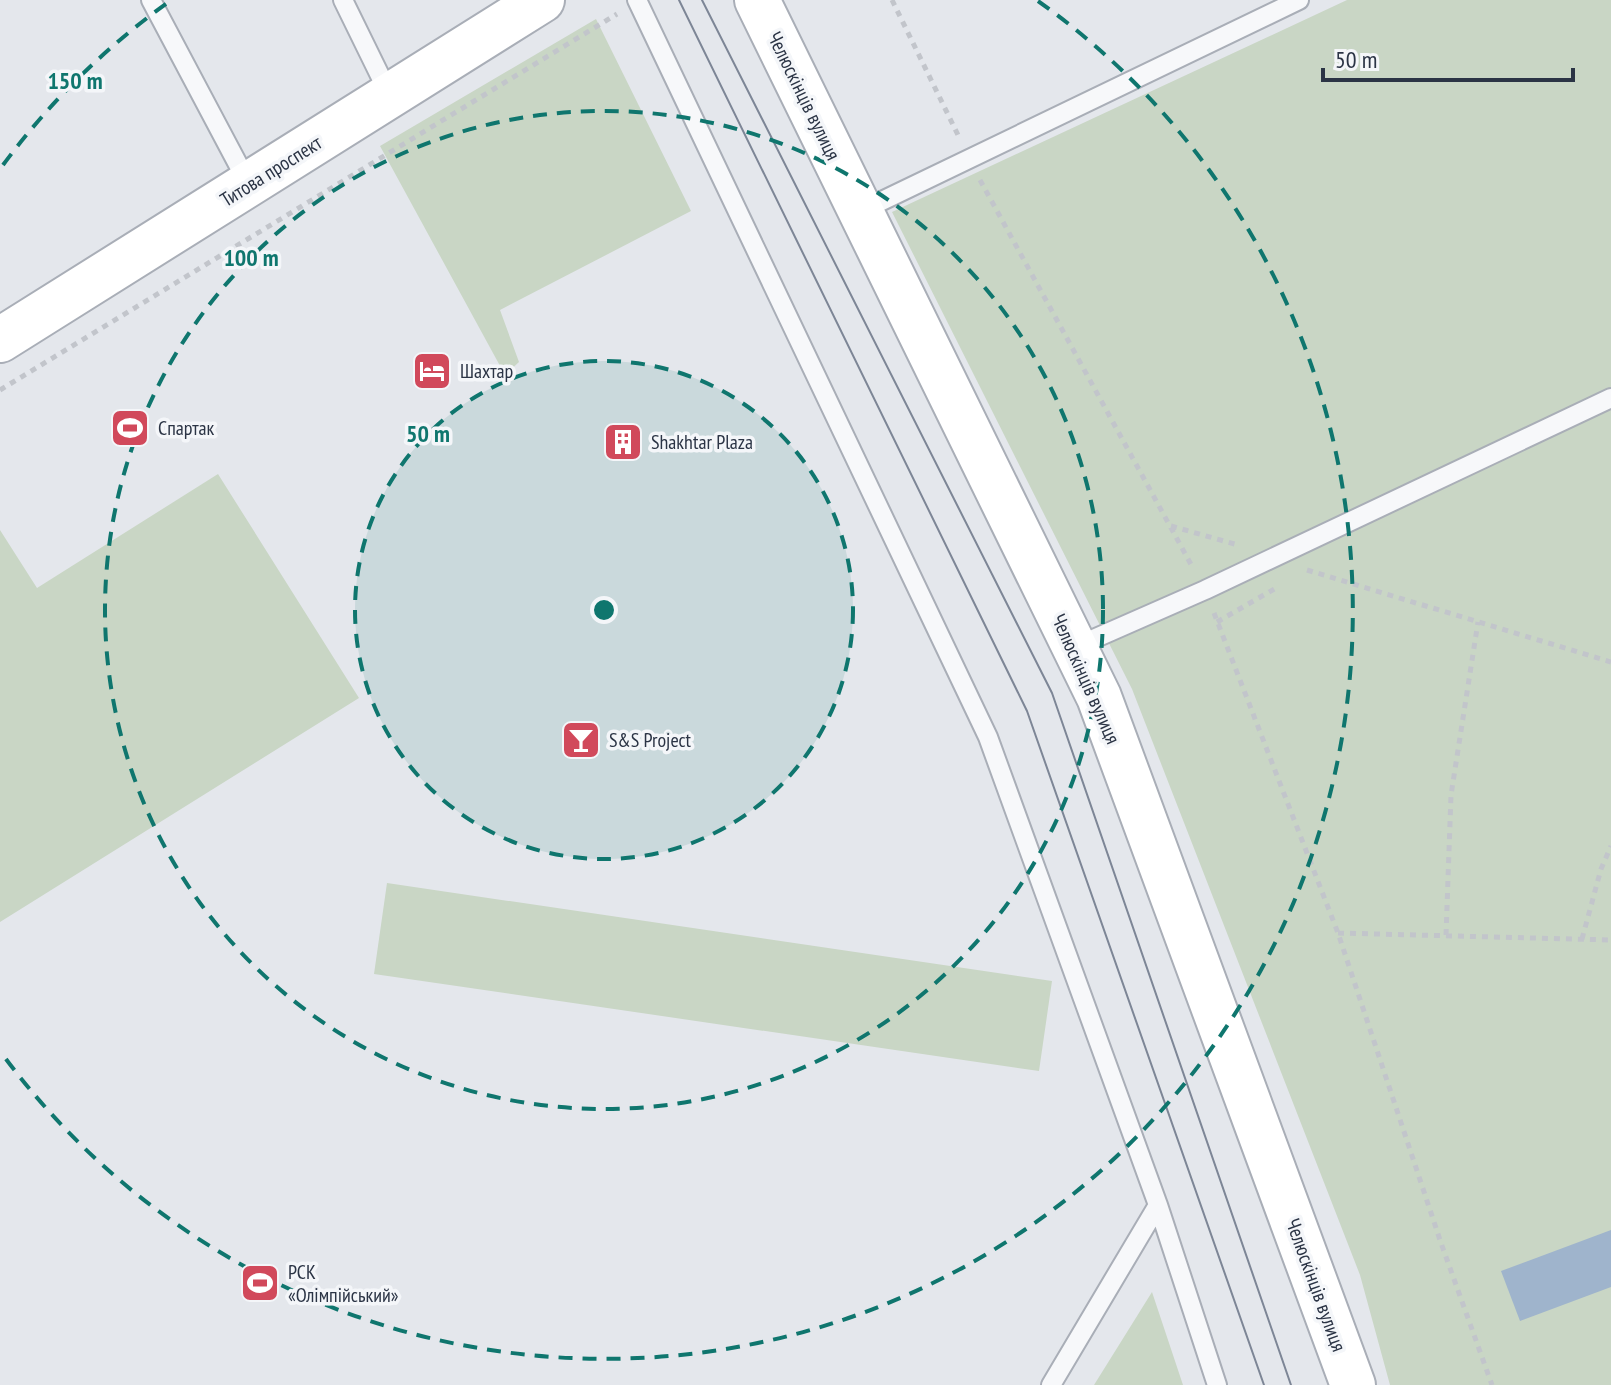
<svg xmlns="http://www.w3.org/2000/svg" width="1611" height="1385" font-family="'PT Sans Narrow',sans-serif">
  <rect width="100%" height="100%" fill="#e4e7ec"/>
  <!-- green -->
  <path fill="#c9d6c5" d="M 1347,0 L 1611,0 L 1611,1385 L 1390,1385 L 1360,1275 L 1132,689 L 892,212 Z
    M 596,19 L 691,211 L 500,310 L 519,362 L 505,375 L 380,146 Z
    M 218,474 L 359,698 L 0,922 L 0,530 L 37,588 Z
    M 387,883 L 1052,981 L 1039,1071 L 374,974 Z
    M 1152,1292 L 1183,1385 L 1094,1385 Z"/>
  <!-- water -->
  <path fill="#9fb4cc" d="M 1611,1230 L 1611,1287 L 1520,1321 L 1501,1271 Z"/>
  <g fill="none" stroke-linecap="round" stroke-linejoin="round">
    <!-- lane casing -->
    <g stroke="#a9aeb7" stroke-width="22">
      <path id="lane" d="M 151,0 L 249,185
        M 343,0 L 390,96
        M 637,0 L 988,737 L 1158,1205 L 1217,1385
        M 861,211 L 1299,0
        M 1073,648 L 1205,590 L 1611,398
        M 1051,1385 L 1158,1205"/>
    </g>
    <!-- secondary casing -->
    <g stroke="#a9aeb7" stroke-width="48">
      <path id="secondary" d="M 757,0 L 1099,697 L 1353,1385
        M 0,340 L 542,0"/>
    </g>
    <!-- path -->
    <path stroke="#c2c5cb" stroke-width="5" stroke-dasharray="6 6" stroke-linecap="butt" d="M 892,0 L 958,135
      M 980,180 L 1193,568
      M 0,390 L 617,14
      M 1171,526 L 1238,545
      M 1307,570 L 1611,662
      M 1214,613 L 1338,933 L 1441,1243 L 1492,1385
      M 1217,622 L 1276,588
      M 1338,933 L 1611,940
      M 1446,935 L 1451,795 L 1478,622
      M 1582,939 L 1601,869 L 1611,846"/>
    <!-- lane -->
    <use href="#lane" stroke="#f7f8fa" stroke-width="18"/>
    <!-- secondary -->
    <use href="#secondary" stroke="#fff" stroke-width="44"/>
    <!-- tram -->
    <path stroke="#7d8696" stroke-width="2" d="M 679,0 L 1027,711 L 1264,1385
      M 702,0 L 1052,693 L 1291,1385"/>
  </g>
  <!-- distance rings -->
  <circle cx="604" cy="610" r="249" fill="#0f766e" fill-opacity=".12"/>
  <g fill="none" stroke="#0f766e" stroke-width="4" stroke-dasharray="14 10">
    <circle cx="604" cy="610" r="249"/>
    <circle cx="604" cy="610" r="499"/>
    <path d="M3 165A748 748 0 0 1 170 1M1038 1A748 748 0 1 1 3 1055"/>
  </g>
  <!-- icons -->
  <defs>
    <g id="hotel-square" transform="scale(2)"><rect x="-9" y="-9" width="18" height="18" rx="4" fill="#d1495b" stroke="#f4f6f9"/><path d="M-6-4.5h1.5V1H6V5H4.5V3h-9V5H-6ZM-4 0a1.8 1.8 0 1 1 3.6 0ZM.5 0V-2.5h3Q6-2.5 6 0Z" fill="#fff"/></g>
    <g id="stadium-square" transform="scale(2)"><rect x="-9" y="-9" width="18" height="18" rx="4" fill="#d1495b" stroke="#f4f6f9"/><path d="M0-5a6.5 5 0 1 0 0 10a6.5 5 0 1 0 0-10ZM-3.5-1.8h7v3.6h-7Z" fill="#fff"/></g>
    <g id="building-square" transform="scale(2)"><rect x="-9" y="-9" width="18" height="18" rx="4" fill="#d1495b" stroke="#f4f6f9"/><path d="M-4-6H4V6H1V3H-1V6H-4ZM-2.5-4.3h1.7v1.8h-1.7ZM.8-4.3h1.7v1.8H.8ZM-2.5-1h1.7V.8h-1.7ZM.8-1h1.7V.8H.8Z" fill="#fff"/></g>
    <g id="bar-square" transform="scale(2)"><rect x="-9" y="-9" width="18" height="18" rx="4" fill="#d1495b" stroke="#f4f6f9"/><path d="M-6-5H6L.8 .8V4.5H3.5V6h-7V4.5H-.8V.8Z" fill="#fff"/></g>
  </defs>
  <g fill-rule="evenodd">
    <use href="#hotel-square" x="432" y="371"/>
    <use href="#stadium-square" x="130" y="428"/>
    <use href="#building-square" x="623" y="442"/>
    <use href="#bar-square" x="581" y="740"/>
    <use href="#stadium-square" x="260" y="1283"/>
  </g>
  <g text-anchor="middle" stroke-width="7" stroke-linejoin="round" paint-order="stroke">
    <!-- street labels -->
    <g font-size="20" fill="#2b3445" stroke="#f4f6f9">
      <text transform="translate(804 96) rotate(64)" y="7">Челюскінців вулиця</text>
      <text transform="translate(271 171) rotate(-32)" y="7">Титова проспект</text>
      <text transform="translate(1086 679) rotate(66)" y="7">Челюскінців вулиця</text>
      <text transform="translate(1316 1285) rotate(70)" y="7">Челюскінців вулиця</text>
    </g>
    <!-- poi labels -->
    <g font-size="20" fill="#2b3445" stroke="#f4f6f9" text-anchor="start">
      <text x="460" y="378">Шахтар</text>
      <text x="158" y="435">Спартак</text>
      <text x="651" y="449">Shakhtar Plaza</text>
      <text x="609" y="747">S&amp;S Project</text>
      <text x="288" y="1279">РСК<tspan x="288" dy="23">«Олімпійський»</tspan></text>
    </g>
  </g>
  <circle cx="604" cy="610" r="12" fill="#0f766e" stroke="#f4f6f9" stroke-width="4"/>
  <g font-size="24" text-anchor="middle" font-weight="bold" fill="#0f766e" stroke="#f4f6f9" stroke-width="7" stroke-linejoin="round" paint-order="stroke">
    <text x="75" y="89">150 m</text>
    <text x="251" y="266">100 m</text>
    <text x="428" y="442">50 m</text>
  </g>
  <!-- scale -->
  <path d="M1323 68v12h250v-12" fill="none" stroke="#2b3445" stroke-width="4"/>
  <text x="1335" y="68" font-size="24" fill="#2b3445" stroke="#f4f6f9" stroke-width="6" paint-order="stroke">50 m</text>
</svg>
